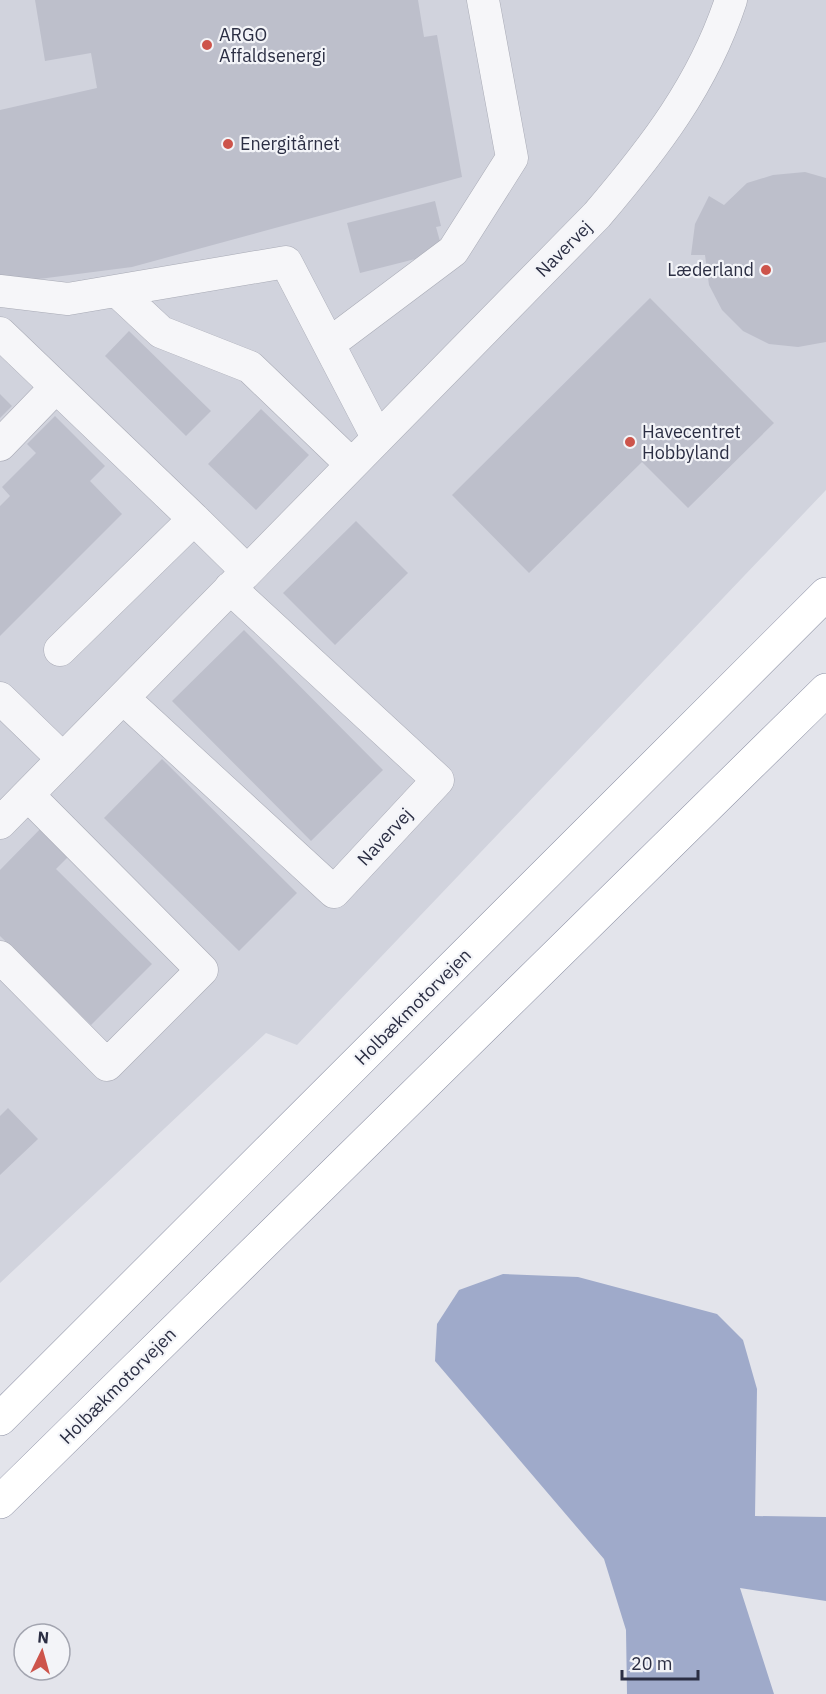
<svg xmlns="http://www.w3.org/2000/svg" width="826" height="1694" font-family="'IBM Plex Sans',sans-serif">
  <rect width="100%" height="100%" fill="#e3e4eb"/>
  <!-- built -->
  <path fill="#d1d3dd" d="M 0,0 L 826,0 L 826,490 L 297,1045 L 266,1033 L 0,1283 Z"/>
  <!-- water -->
  <path fill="#9faaca" d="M 503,1274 L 578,1277 L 717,1314 L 743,1340 L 757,1389 L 755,1516 L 826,1517 L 826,1601 L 740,1588 L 774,1694 L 627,1694 L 626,1630 L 604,1559 L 435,1361 L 437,1324 L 459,1290 Z"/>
  <!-- building -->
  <path fill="#bdbfcb" d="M 35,0 L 418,0 L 424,37 L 437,35 L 462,177 L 132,267 L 0,284 L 0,110 L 97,88 L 91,53 L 45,61 Z
    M 805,172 L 826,178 L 826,342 L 798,347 L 769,344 L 743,331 L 722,310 L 709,285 L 705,255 L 691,255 L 695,224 L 709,196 L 724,205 L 747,183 L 773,175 Z
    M 435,201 L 441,226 L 436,227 L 443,252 L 360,273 L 347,223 Z
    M 650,298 L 774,423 L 688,508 L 642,462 L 529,573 L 452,495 Z
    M 129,331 L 211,411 L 186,436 L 105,356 Z
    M 0,394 L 12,406 L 0,418 Z
    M 261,409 L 309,455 L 256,510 L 208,464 Z
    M 55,416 L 105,466 L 90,481 L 122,514 L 0,636 L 0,506 L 10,496 L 2,487 L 36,453 L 27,444 Z
    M 356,521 L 408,573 L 335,645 L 283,593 Z
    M 244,630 L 383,770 L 311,841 L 172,701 Z
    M 162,759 L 297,893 L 239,951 L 104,818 Z
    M 47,822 L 75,850 L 56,869 L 152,964 L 91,1025 L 0,936 L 0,870 Z
    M 8,1108 L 38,1139 L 0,1175 L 0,1116 Z"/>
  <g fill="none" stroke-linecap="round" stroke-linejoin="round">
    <!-- minor casing -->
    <g stroke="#a8aab5" stroke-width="33">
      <path id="minor" d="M 0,291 L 68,299 L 286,262 L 377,437
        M 117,291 L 161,332 L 250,367 L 351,464
        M 0,333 L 194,519
        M 329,344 L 453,251 L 512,158 L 483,0
        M 0,445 L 56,387
        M 60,650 L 194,519 L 247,571
        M 0,698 L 63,759
        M 123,698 L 334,892 L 438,780 L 230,588
        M 0,823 L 597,215 C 654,148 703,85 731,0
        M 0,957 L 107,1065 L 202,970 L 28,795"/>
    </g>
    <!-- highway casing -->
    <g stroke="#8a8ea2" stroke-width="34">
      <path id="highway" d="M 0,1419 L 826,594
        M 0,1502 L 826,690"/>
    </g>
    <!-- minor -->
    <use href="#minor" stroke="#f6f6f9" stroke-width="32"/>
    <!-- highway -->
    <use href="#highway" stroke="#fff" stroke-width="33"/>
  </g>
  <!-- markers -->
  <g fill="#cd544b" stroke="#f3f4f8" stroke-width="2">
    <circle cx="207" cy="45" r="6"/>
    <circle cx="228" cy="144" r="6"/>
    <circle cx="766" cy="270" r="6"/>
    <circle cx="630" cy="442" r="6"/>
  </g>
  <g text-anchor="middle" stroke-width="4.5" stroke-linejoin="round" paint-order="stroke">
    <!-- poi labels -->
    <g font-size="18" fill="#2b2e43" stroke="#f3f4f8" text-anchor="start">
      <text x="219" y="41">ARGO<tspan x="219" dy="21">Affaldsenergi</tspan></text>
      <text x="240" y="150">Energitårnet</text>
      <text x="754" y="276" text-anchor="end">Læderland</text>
      <text x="642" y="438">Havecentret<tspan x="642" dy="21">Hobbyland</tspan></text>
    </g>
    <!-- street labels -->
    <g font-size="18" fill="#2b2e43" stroke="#f3f4f8">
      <text transform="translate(564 249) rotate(-45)" y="6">Navervej</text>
      <text transform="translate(385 837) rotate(-47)" y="6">Navervej</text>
      <text transform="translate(413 1007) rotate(-45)" y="6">Holbækmotorvejen</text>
      <text transform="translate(118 1386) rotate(-45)" y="6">Holbækmotorvejen</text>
    </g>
  </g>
  <!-- north arrow -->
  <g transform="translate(42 1652) rotate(5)"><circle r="28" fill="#f3f4f8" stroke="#a3a5b0" stroke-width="1.5"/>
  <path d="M0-4.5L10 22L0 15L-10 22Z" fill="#cd544b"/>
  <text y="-9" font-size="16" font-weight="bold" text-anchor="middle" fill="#2b2e43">N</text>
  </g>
  <!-- scale -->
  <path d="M622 1670v9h76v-9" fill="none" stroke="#2b2e43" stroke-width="3"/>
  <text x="631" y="1670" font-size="18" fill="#2b2e43" stroke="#f3f4f8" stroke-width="4.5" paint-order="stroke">20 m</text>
</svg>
